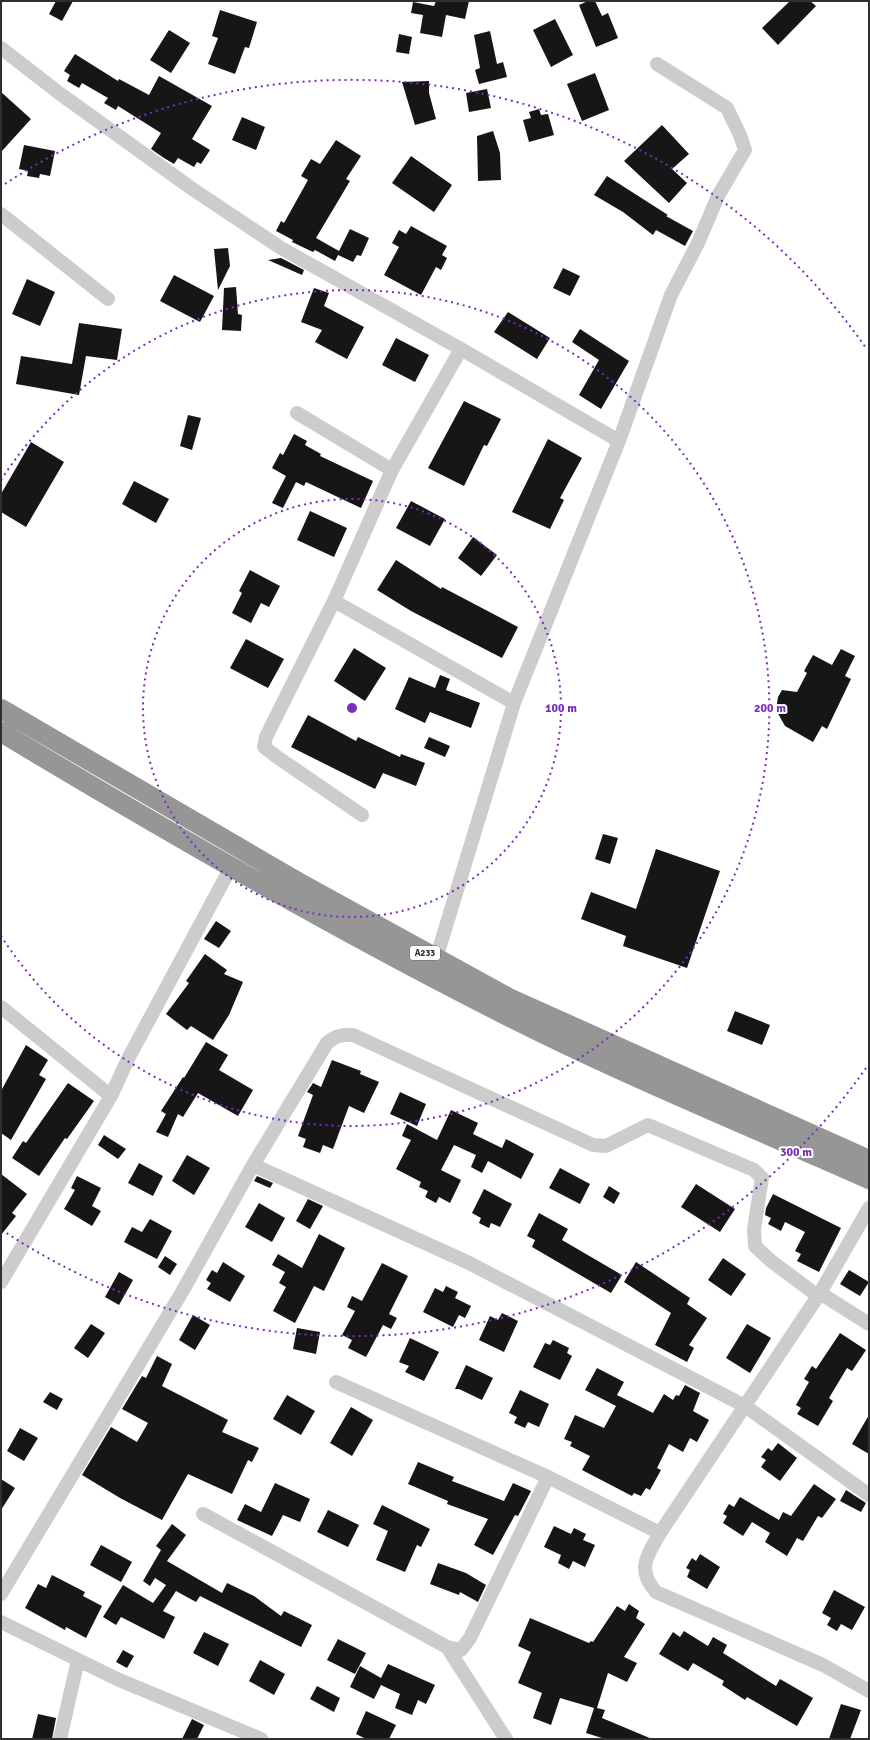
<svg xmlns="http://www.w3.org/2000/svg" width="870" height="1740" font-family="Signika,sans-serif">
  <rect width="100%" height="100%" fill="#fff"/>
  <!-- building -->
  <path fill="#161616" d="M 56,1 L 73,1 L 62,21 L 49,14 Z
    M 436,1 L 469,1 L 465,19 L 446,15 L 442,37 L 420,33 L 423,15 L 411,13 L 413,2 L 434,6 Z
    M 588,1 L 595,1 L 602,16 L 608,13 L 618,38 L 596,47 L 579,5 Z
    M 790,1 L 810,1 L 816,6 L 778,45 L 762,28 Z
    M 220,10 L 257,22 L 249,48 L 245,47 L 235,74 L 208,64 L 218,38 L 212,36 Z
    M 555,19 L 573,55 L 551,67 L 533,30 Z
    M 169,30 L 190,43 L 171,73 L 150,60 Z
    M 490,31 L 497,64 L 503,62 L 507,77 L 479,84 L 475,70 L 480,68 L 474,35 Z
    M 399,34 L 412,37 L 409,54 L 396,52 Z
    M 75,54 L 118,81 L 119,79 L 149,95 L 159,76 L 212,106 L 192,139 L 210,150 L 201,164 L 197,162 L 194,167 L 178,158 L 174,164 L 164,158 L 151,149 L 161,133 L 118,106 L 116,110 L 104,103 L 108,98 L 82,83 L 79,88 L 67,81 L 70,75 L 64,71 Z
    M 595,73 L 609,110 L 582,121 L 567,84 Z
    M 429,81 L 429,93 L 436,119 L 415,125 L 402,82 Z
    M 487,89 L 491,108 L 469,112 L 466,93 Z
    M 1,92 L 31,119 L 1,152 Z
    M 539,109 L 541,115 L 548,114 L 554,135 L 529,142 L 523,120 L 531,118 L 529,112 Z
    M 242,117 L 265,127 L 256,150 L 232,140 Z
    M 662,125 L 689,154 L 672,169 L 687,183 L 669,203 L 624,161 Z
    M 493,131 L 500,153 L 501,180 L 478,181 L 477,136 Z
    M 336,140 L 361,156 L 346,179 L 350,181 L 316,238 L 339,251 L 350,229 L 369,238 L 361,256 L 357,255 L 353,262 L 338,255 L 335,261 L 315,250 L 313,252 L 292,242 L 293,240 L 276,231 L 281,221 L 284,223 L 308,180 L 301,176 L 311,159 L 320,164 Z
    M 24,145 L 55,151 L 50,176 L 40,174 L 39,178 L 27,176 L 28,171 L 19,169 Z
    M 411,156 L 452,185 L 434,212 L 392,183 Z
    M 607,176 L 668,215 L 666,216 L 693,231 L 685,246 L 656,230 L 653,235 L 623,212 L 594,195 Z
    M 411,226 L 447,246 L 442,255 L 447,258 L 441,270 L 436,267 L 421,295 L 384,275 L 399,247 L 392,243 L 399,230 L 406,234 Z
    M 228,248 L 230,266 L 218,290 L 214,249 Z
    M 281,258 L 304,270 L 302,275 L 268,260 Z
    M 563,268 L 580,276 L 570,296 L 553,288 Z
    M 174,275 L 214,296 L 200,322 L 160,301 Z
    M 27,279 L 55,292 L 40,326 L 12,314 Z
    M 236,287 L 238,314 L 242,315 L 241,331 L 222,330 L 224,288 Z
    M 314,288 L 329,293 L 324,306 L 364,327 L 347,359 L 315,342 L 322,330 L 301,322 Z
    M 508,312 L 550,338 L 537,359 L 494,332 Z
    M 79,323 L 122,329 L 117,360 L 86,356 L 79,395 L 16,384 L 21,356 L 72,364 Z
    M 580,329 L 629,361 L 601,409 L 579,395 L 599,360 L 572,342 Z
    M 396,338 L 429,355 L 415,382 L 382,365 Z
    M 464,401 L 501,419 L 487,446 L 484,445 L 464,486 L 428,468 Z
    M 188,415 L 201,418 L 192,450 L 180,446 Z
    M 294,434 L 307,441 L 305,445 L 321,454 L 320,456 L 373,481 L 361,508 L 306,482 L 304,486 L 296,482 L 283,508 L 272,503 L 286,476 L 272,468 L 280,453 L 283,455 Z
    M 548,439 L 582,458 L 560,498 L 564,500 L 550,529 L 512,512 Z
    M 31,442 L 64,462 L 26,527 L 1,512 L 1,494 Z
    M 134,481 L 169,499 L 156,523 L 122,504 Z
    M 411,501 L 445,519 L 430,546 L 396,528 Z
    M 310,511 L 347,528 L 334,557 L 297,540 Z
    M 473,537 L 497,555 L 481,576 L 458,558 Z
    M 396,560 L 441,589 L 442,587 L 518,627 L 502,658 L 411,611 L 377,590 Z
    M 250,570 L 280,586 L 269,607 L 261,603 L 251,623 L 232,613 L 242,593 L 239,591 Z
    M 246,639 L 284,659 L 268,688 L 230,668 Z
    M 354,648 L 386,668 L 365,701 L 334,681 Z
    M 841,649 L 855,656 L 845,676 L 851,679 L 827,729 L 822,726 L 813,742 L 785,726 L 776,710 L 778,697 L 782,690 L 797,692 L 807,673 L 804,671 L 813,655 L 832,665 Z
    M 440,675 L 450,679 L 446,690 L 480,703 L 471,728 L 430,712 L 425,723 L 395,709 L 409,677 L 435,688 Z
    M 308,715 L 356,741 L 358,737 L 400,757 L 401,754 L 425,763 L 416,786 L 383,773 L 375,789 L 291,747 Z
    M 429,737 L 450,746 L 445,757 L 424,748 Z
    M 603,834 L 618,838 L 610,864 L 595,859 Z
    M 656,849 L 720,871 L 687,968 L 623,946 L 626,936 L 581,919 L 591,892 L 636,909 Z
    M 216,921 L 231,931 L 219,948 L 204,939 Z
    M 205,954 L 227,970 L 224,974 L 243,982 L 229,1015 L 213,1040 L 191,1026 L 187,1030 L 166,1014 L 189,983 L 186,981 Z
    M 735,1011 L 770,1025 L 762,1045 L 727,1031 Z
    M 206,1042 L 228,1055 L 219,1070 L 253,1090 L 238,1116 L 198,1093 L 183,1117 L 178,1114 L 168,1137 L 156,1132 L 166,1114 L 161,1111 L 183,1077 L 184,1078 Z
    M 26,1045 L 48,1060 L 39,1075 L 46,1079 L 11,1140 L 1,1133 L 1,1091 Z
    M 332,1060 L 361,1071 L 360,1074 L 379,1082 L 364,1113 L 349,1106 L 333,1149 L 323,1145 L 320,1153 L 303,1147 L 306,1139 L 298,1136 L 313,1095 L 307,1092 L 313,1083 L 321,1087 Z
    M 68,1083 L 94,1101 L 67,1139 L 65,1138 L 39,1176 L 12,1158 L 23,1141 L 26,1143 Z
    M 400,1092 L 426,1104 L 417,1126 L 390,1114 Z
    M 451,1110 L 478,1123 L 473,1134 L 502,1148 L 506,1139 L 534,1154 L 521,1179 L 488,1161 L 482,1173 L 471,1167 L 476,1155 L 454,1145 L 441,1170 L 461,1180 L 450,1203 L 439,1197 L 436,1203 L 425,1197 L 428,1191 L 419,1187 L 421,1182 L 396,1169 L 411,1140 L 402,1136 L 407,1124 L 437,1140 Z
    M 104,1135 L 126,1149 L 118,1159 L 98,1145 Z
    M 187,1155 L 210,1168 L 194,1195 L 172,1181 Z
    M 139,1163 L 163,1176 L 153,1196 L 128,1183 Z
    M 560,1168 L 590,1184 L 580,1204 L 549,1188 Z
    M 1,1174 L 27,1194 L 12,1213 L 16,1216 L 1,1235 Z
    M 77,1176 L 101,1188 L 92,1206 L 101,1211 L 92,1226 L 64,1209 L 75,1190 L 71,1188 Z
    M 257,1176 L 273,1183 L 270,1188 L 254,1181 Z
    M 696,1184 L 735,1209 L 720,1232 L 681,1207 Z
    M 609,1186 L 620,1193 L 614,1204 L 603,1197 Z
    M 484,1189 L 512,1204 L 500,1227 L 491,1223 L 489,1228 L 479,1223 L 481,1218 L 472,1213 Z
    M 773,1194 L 841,1228 L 819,1272 L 797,1261 L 801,1254 L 795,1251 L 805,1232 L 785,1222 L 781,1231 L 768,1224 L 771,1218 L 765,1215 L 766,1208 Z
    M 308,1199 L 323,1206 L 310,1229 L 296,1221 Z
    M 259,1203 L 285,1218 L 272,1242 L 245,1227 Z
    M 539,1213 L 568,1229 L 562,1240 L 622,1275 L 611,1293 L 532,1247 L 535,1240 L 527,1236 Z
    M 150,1219 L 172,1231 L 157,1259 L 124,1242 L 132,1227 L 142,1232 Z
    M 319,1234 L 345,1248 L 324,1291 L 314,1286 L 295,1323 L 273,1311 L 286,1287 L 279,1283 L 285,1272 L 272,1265 L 278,1254 L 302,1268 Z
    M 165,1256 L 177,1264 L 170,1275 L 158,1267 Z
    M 723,1258 L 746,1274 L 731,1296 L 708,1280 Z
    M 223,1262 L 245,1276 L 230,1302 L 207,1289 L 211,1283 L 206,1280 L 212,1270 L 217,1273 Z
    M 636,1262 L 690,1298 L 687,1304 L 707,1318 L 689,1345 L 694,1348 L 687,1362 L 655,1345 L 671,1313 L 624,1282 Z
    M 382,1263 L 408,1276 L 389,1314 L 397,1318 L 391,1329 L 383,1325 L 366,1357 L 348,1348 L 352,1340 L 342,1335 L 355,1311 L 347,1307 L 352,1296 L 362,1301 Z
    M 849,1270 L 869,1282 L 860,1296 L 840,1284 Z
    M 119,1272 L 133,1280 L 119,1305 L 105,1297 Z
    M 446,1286 L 458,1292 L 455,1298 L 471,1306 L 465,1318 L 459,1315 L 453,1327 L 423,1312 L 435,1288 L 443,1292 Z
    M 502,1313 L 518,1321 L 504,1352 L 479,1340 L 490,1316 L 498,1320 Z
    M 193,1315 L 210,1325 L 195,1350 L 179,1340 Z
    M 91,1324 L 105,1333 L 88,1358 L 74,1348 Z
    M 747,1324 L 771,1338 L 750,1373 L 726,1358 Z
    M 297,1328 L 320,1332 L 316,1354 L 293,1349 Z
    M 840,1333 L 866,1350 L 852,1371 L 847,1368 L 829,1398 L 833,1401 L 818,1426 L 797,1414 L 801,1408 L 796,1405 L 809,1382 L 804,1379 L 812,1366 L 816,1369 Z
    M 410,1338 L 439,1352 L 424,1381 L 405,1372 L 409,1366 L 399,1362 Z
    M 553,1340 L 569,1348 L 567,1353 L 572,1356 L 560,1380 L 533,1367 L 545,1343 L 550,1345 Z
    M 157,1356 L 172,1364 L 162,1386 L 228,1420 L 222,1432 L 259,1448 L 252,1462 L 248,1460 L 232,1494 L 188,1474 L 162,1520 L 120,1498 L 82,1475 L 111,1427 L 137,1442 L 148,1423 L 122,1409 L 142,1376 L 146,1378 Z
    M 466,1365 L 493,1378 L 482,1400 L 459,1389 L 455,1389 Z
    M 597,1368 L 624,1382 L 617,1395 L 653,1413 L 664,1394 L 673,1400 L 676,1395 L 679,1396 L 685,1385 L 700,1393 L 693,1411 L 709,1420 L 697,1442 L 690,1438 L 683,1452 L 669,1444 L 657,1468 L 661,1470 L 650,1490 L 646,1488 L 641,1496 L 634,1493 L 632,1496 L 582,1470 L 590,1456 L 570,1446 L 572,1442 L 564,1439 L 575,1415 L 604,1428 L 616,1406 L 585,1390 Z
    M 520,1390 L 549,1404 L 539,1427 L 528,1422 L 525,1428 L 514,1423 L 517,1417 L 509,1413 Z
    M 50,1392 L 63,1399 L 57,1410 L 43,1402 Z
    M 287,1395 L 315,1411 L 301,1435 L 273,1419 Z
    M 351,1407 L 373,1420 L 352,1456 L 330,1443 Z
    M 869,1415 L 869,1454 L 852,1444 Z
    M 20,1428 L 38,1438 L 24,1461 L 7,1451 Z
    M 778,1443 L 797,1458 L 780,1481 L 761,1467 L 766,1460 L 761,1457 L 768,1448 L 772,1451 Z
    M 418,1462 L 454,1477 L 452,1481 L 504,1501 L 513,1483 L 531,1491 L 518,1516 L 515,1515 L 493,1555 L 474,1545 L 488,1519 L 447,1504 L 448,1501 L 408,1484 Z
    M 1,1479 L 15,1488 L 1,1510 Z
    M 275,1483 L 310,1499 L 300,1522 L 283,1515 L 272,1536 L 237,1520 L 245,1504 L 261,1512 Z
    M 814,1484 L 836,1499 L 822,1518 L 818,1516 L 803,1541 L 797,1538 L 787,1556 L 765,1542 L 770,1533 L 752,1522 L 743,1536 L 723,1523 L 727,1516 L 723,1514 L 729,1504 L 734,1507 L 740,1497 L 779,1520 L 783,1512 L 791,1516 Z
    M 846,1490 L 866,1503 L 861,1512 L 840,1501 Z
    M 382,1505 L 430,1529 L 421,1547 L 417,1545 L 405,1572 L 376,1560 L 388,1531 L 373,1524 Z
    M 328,1510 L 359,1525 L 348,1547 L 317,1532 Z
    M 172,1524 L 186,1535 L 167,1561 L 222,1593 L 227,1583 L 254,1596 L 281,1616 L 284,1611 L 312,1625 L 301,1647 L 200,1596 L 196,1602 L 176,1591 L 163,1611 L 175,1617 L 164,1639 L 121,1617 L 116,1625 L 103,1617 L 123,1585 L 153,1603 L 166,1585 L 155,1578 L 150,1586 L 143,1581 L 161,1550 L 156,1546 Z
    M 554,1526 L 571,1534 L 574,1528 L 586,1534 L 583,1540 L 595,1545 L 585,1567 L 573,1561 L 569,1569 L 558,1563 L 561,1555 L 544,1547 Z
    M 101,1545 L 132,1562 L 121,1582 L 90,1565 Z
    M 700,1554 L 720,1567 L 707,1589 L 687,1577 L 690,1570 L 686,1568 L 692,1558 L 696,1561 Z
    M 438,1563 L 466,1573 L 486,1585 L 478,1602 L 460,1592 L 459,1595 L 430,1584 Z
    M 52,1575 L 85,1592 L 83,1596 L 102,1606 L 86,1638 L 66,1627 L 65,1630 L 25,1608 L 38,1584 L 46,1588 Z
    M 834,1590 L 865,1607 L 852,1630 L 841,1624 L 837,1631 L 827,1625 L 831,1618 L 822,1613 Z
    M 629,1604 L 639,1611 L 636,1618 L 645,1624 L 624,1657 L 637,1663 L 627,1682 L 608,1673 L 597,1708 L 605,1710 L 602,1718 L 652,1739 L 605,1739 L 586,1733 L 594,1708 L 560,1698 L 551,1725 L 533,1718 L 542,1693 L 518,1683 L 531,1652 L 518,1646 L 530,1618 L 589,1643 L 591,1641 L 593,1642 L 617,1606 L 625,1611 Z
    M 684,1631 L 708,1646 L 713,1637 L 727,1645 L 723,1653 L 776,1686 L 780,1679 L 813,1698 L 797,1726 L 747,1697 L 745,1700 L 722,1685 L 724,1681 L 693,1663 L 688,1671 L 659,1654 L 673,1632 L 680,1637 Z
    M 204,1632 L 229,1644 L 218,1666 L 193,1653 Z
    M 338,1639 L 366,1653 L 355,1674 L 327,1660 Z
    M 123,1650 L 134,1656 L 127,1668 L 116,1662 Z
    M 260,1660 L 285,1674 L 274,1695 L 249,1681 Z
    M 388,1664 L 435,1685 L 426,1704 L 418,1700 L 412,1715 L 395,1708 L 400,1694 L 381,1685 L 374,1699 L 350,1687 L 360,1666 L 381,1678 Z
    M 317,1686 L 340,1698 L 334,1712 L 310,1699 Z
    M 841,1704 L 861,1710 L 850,1739 L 829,1739 Z
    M 366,1711 L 396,1725 L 389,1739 L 366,1739 L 356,1734 Z
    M 38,1714 L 56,1718 L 52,1739 L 32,1739 Z
    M 192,1719 L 204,1725 L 197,1739 L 182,1739 Z"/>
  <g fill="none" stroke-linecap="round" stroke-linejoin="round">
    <!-- minor -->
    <path stroke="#ccc" stroke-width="14" d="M 1,48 L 59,93 L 191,188 L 281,248 L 461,349 L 619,441
      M 1,214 L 108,299
      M 297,413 L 392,470
      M 334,601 L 514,703
      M 362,815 L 277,757 L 264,747 L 266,737 L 334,601 L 392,470 L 461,349
      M 436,959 L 514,703 L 619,441 L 671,295 L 698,243 L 719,194 L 745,150 L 740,135 L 727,108 L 657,64
      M 1,1007 L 111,1096
      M 253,1165 L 467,1262 L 745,1406 L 869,1495
      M 869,1208 L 820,1293 L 660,1533 C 647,1556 636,1569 656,1592 L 823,1665 L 869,1691
      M 1,1282 L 111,1096 L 128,1059 L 231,867
      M 820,1293 L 869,1324
      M 336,1382 L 548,1477 L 660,1533
      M 203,1514 L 447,1647 L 461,1650 L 470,1638 L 548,1477
      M 1,1594 L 182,1292 L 253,1165 L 327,1043 C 336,1036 342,1034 353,1035 L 593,1145 L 606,1146 L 648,1125 L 754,1170 L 762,1178 L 754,1229 L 755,1246 L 771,1261 L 818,1296
      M 1,1622 L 117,1679 L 261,1739
      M 447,1647 L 506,1739
      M 60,1739 L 78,1660"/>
    <!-- highway -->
    <path stroke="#969696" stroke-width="20" d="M 1,709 L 296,881 L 509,998 L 869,1160
      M 1,732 C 164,830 328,925 498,1011 C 619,1073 745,1124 869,1179"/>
  </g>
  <!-- distance rings -->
  <g fill="none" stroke="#7b2cbf" stroke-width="2" stroke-dasharray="2 4">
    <circle cx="352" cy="708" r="209"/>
    <path d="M1 480A418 418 0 1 1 1 936"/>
    <path d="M866 1068A628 628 0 0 1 5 1232M5 184A628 628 0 0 1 866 348"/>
  </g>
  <g text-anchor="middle" stroke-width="4" stroke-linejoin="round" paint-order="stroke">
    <!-- shield labels -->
    <rect fill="#fff" stroke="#6d6d6d" stroke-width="1" x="410" y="946" width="30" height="14" rx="3"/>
    <g font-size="9" font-weight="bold" fill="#2f2f2f">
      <text x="425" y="956">A233</text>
    </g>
  </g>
  <circle cx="352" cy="708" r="6" fill="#7b2cbf" stroke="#fff" stroke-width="2"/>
  <g font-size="12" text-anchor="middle" font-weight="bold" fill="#7b2cbf" stroke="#fff" stroke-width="4" stroke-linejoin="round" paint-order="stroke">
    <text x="561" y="712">100 m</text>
    <text x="770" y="712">200 m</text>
    <text x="796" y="1156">300 m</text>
  </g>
  <!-- border -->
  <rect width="870" height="1740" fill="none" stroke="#2f2f2f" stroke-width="4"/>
</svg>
